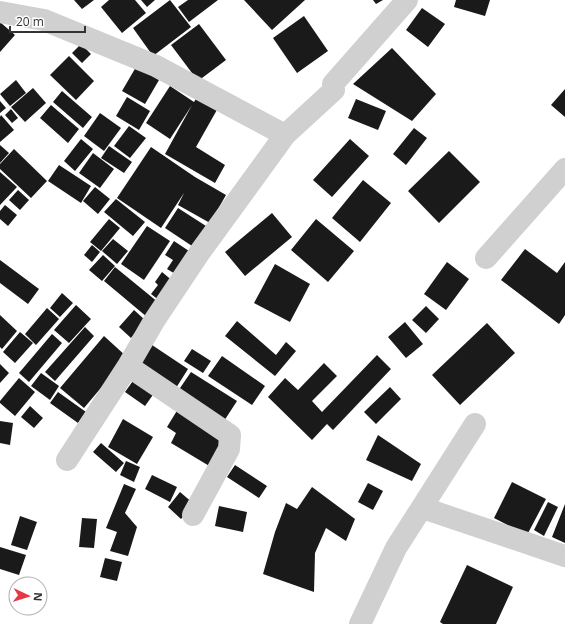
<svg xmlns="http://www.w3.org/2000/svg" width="565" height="624" font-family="'Open Sans',sans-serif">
  <rect width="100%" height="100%" fill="#fff"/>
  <!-- building -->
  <path fill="#1a1a1a" d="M 74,0 L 94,0 L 82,9 Z
    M 109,0 L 135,0 L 146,13 L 122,33 L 101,7 Z
    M 141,0 L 155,0 L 147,7 Z
    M 170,0 L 191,27 L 153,56 L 133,28 Z
    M 188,0 L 218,0 L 189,22 L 178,7 Z
    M 244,0 L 305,0 L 272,30 Z
    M 373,0 L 383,0 L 376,4 Z
    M 456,0 L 490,0 L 485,16 L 454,7 Z
    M 422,8 L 445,24 L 428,47 L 406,30 Z
    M 304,16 L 328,51 L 297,73 L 273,38 Z
    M 0,22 L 15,35 L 0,52 Z
    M 199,24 L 226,60 L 198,81 L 171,45 Z
    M 81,44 L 91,54 L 82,63 L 72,53 Z
    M 392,48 L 436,94 L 412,121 L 353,84 Z
    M 69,56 L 94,81 L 76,100 L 50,75 Z
    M 136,67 L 159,80 L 145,104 L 122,91 Z
    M 16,80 L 26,93 L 10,106 L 0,94 Z
    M 170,86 L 194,102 L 197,97 L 218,108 L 196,147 L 225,165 L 215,183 L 165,154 L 192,105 L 170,139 L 146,123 Z
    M 33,88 L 46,103 L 25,122 L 11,107 Z
    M 565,89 L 565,117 L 551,105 Z
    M 62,91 L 92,117 L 83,128 L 53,102 Z
    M 127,97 L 150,111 L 139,130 L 116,116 Z
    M 356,99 L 386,111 L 378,130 L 348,118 Z
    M 0,101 L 6,108 L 0,113 Z
    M 51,105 L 79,129 L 68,143 L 40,118 Z
    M 11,109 L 18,118 L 12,123 L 5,115 Z
    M 100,113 L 121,128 L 104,151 L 84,136 Z
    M 1,115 L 14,130 L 0,142 L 0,117 Z
    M 129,126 L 146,138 L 130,158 L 114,146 Z
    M 414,128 L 427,138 L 406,165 L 393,154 Z
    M 81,139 L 93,149 L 75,171 L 64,161 Z
    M 350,139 L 369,156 L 332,197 L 313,180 Z
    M 0,145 L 9,153 L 0,163 Z
    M 109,146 L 132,162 L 124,173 L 101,158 Z
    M 151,147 L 195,177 L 226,195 L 210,223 L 178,205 L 184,193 L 161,228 L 117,198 Z
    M 14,149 L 47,181 L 31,198 L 0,169 L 0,164 Z
    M 449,151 L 480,182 L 439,223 L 408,191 Z
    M 93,153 L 114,169 L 100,188 L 79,173 Z
    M 59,165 L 91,186 L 81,203 L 48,181 Z
    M 0,172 L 17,187 L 0,205 Z
    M 363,180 L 391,203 L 360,242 L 332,218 Z
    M 95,187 L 110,199 L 98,214 L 83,201 Z
    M 18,190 L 29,200 L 20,210 L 9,200 Z
    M 116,199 L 145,222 L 133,236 L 104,212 Z
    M 5,205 L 17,215 L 8,226 L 0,219 L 0,211 Z
    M 178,208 L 206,226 L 192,246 L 165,228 Z
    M 272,213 L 292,237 L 245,276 L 225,252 Z
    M 109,219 L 120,228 L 101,251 L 90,242 Z
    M 316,219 L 354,251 L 328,282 L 291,250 Z
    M 147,226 L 170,241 L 144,280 L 121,264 Z
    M 113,239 L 128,251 L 117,264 L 102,251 Z
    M 174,241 L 192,253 L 177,275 L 167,269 L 173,260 L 165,255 Z
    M 92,245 L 100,252 L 92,262 L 84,255 Z
    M 525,249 L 557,273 L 565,262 L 565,315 L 559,324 L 501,280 Z
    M 103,255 L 115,266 L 102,281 L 89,270 Z
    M 0,260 L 39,289 L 28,304 L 0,283 Z
    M 447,262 L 469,279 L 446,310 L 424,294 Z
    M 275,264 L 310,284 L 290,322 L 254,303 Z
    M 115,267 L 159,303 L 147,317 L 104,281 Z
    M 162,272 L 174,282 L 160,301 L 151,294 L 158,285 L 155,282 Z
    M 62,293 L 73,303 L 60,317 L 50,308 Z
    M 76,305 L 91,319 L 69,343 L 54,330 Z
    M 426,306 L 439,319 L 426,333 L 412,320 Z
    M 47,308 L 59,319 L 36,345 L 25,334 Z
    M 134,310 L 145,320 L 131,338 L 119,327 Z
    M 0,315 L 17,331 L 2,349 L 0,347 Z
    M 237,321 L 276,355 L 286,342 L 296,351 L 275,376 L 225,336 Z
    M 405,322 L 423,344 L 406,358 L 388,337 Z
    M 487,323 L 515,353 L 460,405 L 432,375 Z
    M 85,327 L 94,336 L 55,381 L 45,372 Z
    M 20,332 L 33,343 L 15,363 L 3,352 Z
    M 52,334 L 62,343 L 29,382 L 19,373 Z
    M 104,336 L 127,357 L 84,408 L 60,388 Z
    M 149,343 L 188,369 L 176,388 L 137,362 Z
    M 192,349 L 211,361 L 203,373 L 184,361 Z
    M 377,355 L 391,369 L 333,430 L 327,424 L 312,440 L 268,397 L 285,378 L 298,390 L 324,363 L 337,376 L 312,401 L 322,412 Z
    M 222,356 L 265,386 L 252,405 L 208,376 Z
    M 0,364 L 9,373 L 0,383 Z
    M 191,372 L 237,401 L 224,421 L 178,391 Z
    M 41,373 L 59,386 L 50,400 L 31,386 Z
    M 19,378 L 35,392 L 15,416 L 0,403 L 0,401 Z
    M 135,378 L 155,392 L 145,406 L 125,392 Z
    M 390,387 L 401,399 L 376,424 L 364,412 Z
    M 58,392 L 86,412 L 78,423 L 50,403 Z
    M 30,406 L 43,418 L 34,428 L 21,417 Z
    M 178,409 L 226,438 L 211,467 L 171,443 L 176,433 L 167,427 Z
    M 123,419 L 153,437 L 137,464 L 108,447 Z
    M 0,421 L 13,423 L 10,445 L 0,443 Z
    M 378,435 L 421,464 L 412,481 L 366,460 Z
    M 101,443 L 124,463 L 116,472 L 93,452 Z
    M 126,461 L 140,467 L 134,482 L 120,475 Z
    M 235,465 L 267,486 L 259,498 L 227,477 Z
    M 152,475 L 177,487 L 170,502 L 145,489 Z
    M 512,482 L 546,499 L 527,535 L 494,518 Z
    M 368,483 L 383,491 L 373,510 L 358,502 Z
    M 124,484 L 136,489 L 125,513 L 137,527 L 128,556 L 110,551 L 117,532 L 106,528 Z
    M 312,487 L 355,519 L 346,541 L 326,528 L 315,553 L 314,592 L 263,574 L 275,532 L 286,503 L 297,509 Z
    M 180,492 L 194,504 L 181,519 L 168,507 Z
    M 548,502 L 558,507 L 544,536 L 534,530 Z
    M 565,504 L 565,543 L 552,537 Z
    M 219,506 L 247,512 L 243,532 L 215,526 Z
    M 20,516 L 37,522 L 27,550 L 11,545 Z
    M 82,518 L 97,519 L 94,548 L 79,547 Z
    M 0,547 L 26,555 L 19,575 L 0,569 Z
    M 105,558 L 122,562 L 117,581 L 100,577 Z
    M 467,565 L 513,587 L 496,624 L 443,624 L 440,622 Z"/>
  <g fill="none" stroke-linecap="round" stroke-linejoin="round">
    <!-- street -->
    <path stroke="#d0d0d0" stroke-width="22" d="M 0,12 L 44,20 L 156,66 L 285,135
      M 486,258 L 565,169
      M 128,366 L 230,435 L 229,449 L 193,515
      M 67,460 L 128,366 L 154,321 L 200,252 L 285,135 L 334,90 L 333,84 L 407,0
      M 423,508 L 565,556
      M 360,624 L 396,548 L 475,424"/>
  </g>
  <!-- north arrow -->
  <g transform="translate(28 596) rotate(94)"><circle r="19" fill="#ffffff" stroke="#adadad"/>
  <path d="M0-3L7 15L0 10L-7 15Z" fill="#e63946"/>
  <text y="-6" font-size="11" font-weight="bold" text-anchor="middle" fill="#333333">N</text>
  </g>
  <!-- scale -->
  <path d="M10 26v6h75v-6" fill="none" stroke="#333333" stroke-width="2"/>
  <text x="16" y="26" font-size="12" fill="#333333" stroke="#ffffff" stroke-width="3" paint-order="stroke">20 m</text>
</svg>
